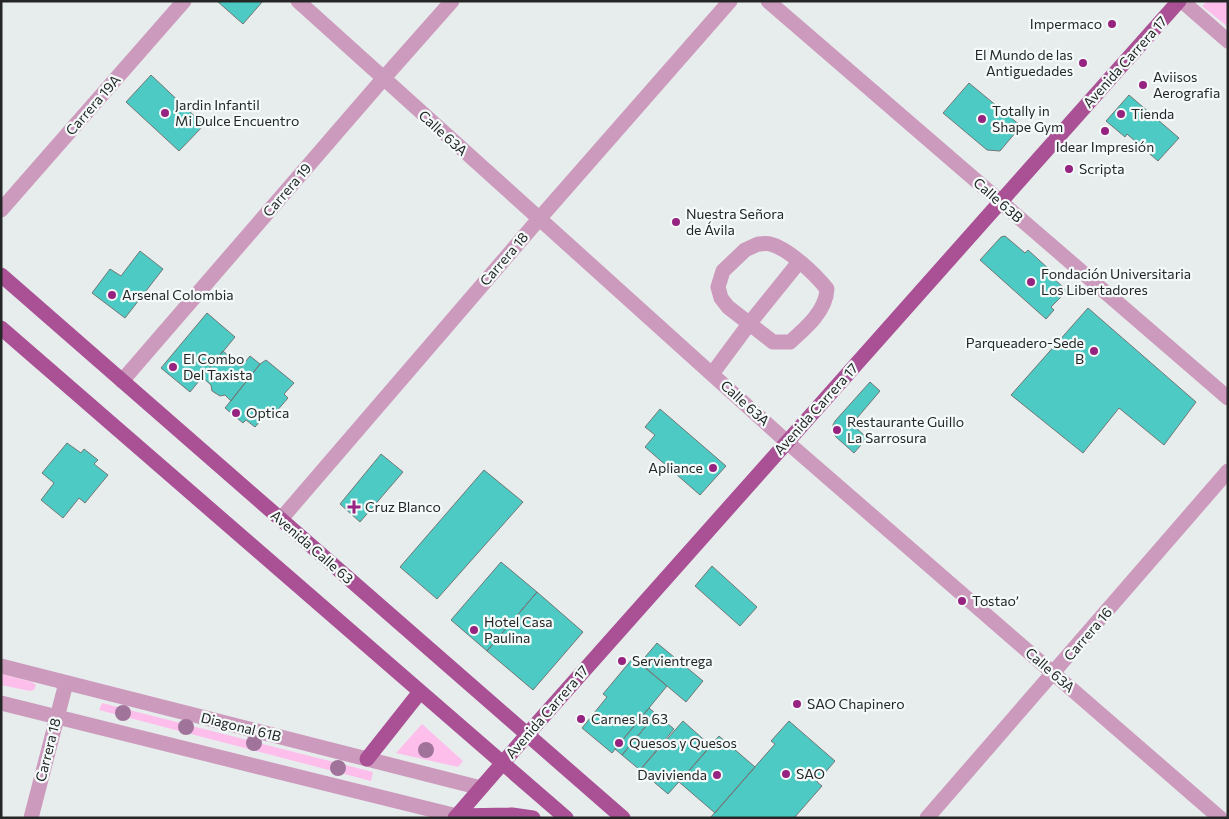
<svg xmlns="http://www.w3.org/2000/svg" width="1229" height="819" font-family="Commissioner,sans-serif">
  <rect width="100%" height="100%" fill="#e7edec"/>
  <!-- green -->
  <path fill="#febeec" d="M 1207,1 L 1228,1 L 1228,27 L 1202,6 Z
    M 1,674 L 32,682 L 36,685 L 34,690 L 30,691 L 1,685 Z
    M 102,703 L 373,772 L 371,781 L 99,710 Z
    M 422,724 L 463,761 L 458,767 L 396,753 Z"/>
  <!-- building -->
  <path fill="#4dcac4" stroke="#727776" d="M 217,1 L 263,1 L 243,24 Z
    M 151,75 L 204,125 L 179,151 L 126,102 Z
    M 969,83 L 1021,126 L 1000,151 L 987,150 L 943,113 Z
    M 1129,95 L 1179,138 L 1158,161 L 1127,134 L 1125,137 L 1106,121 Z
    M 1005,236 L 1025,253 L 1028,250 L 1050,270 L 1048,273 L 1067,291 L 1051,307 L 1054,310 L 1046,319 L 980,260 L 1001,237 Z
    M 140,251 L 163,269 L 125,318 L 92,293 L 110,269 L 121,276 Z
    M 1088,308 L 1196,402 L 1164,445 L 1119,408 L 1083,453 L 1011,395 Z
    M 207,313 L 235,337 L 190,392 L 161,368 Z
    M 223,351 L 241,367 L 250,356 L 260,364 L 231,401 L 225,395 L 220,396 L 212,391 L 211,385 L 202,377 Z
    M 266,360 L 294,383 L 284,394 L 288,398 L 275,413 L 271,409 L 255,427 L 246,420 L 243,423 L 225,408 L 260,364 Z
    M 870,382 L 880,391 L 852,424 L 867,438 L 854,453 L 836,437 L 833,432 L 833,425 L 835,421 Z
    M 660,409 L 726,466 L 700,495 L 645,447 L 655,435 L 645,427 Z
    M 67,443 L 81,453 L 84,449 L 98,460 L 94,464 L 108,475 L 85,503 L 79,498 L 63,518 L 41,500 L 54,483 L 42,473 Z
    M 381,454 L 403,472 L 360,522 L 340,504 Z
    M 484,470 L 523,502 L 437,599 L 400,567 Z
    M 501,562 L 537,592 L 487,651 L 451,620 Z
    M 712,566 L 757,607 L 740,626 L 695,586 Z
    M 537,592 L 583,632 L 533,690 L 487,651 Z
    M 657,643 L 703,681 L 686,702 L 640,663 Z
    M 633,658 L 667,686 L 612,753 L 582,728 L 607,697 L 603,694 Z
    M 649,708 L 656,714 L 622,755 L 615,749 Z
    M 656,714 L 674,729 L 640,770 L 622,755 Z
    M 683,721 L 711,746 L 668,794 L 640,770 Z
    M 789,721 L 835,761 L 817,782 L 822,786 L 794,818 L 710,818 L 775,744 L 771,741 Z
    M 719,736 L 755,767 L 715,813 L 679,782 Z"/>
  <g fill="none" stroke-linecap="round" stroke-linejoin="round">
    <!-- minor -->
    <path stroke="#cc9abd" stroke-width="15" d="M 298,1 L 787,442 L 1220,818
      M 768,1 L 1228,398
      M 1182,1 L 1228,41
      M 1,210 L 184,1
      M 758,244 C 762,244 766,243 770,244 C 788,248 816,275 827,289 C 826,311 806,328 790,342 L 773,342 L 728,307 L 721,298 L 718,287 L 723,271 L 745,250 Z
      M 712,374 L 749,324 L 799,262
      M 122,381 L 383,79 L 452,1
      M 281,519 L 539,219 L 730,1
      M 1,666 L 481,788
      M 1,703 L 457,816
      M 31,818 L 66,683
      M 927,818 L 1228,471"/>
    <!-- major -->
    <path stroke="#aa5195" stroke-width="15" d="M 1,275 L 623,818
      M 1,328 L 566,818
      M 367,759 L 420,692
      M 457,816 L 512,815 L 533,818
      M 455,818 L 540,720 L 1179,1"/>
  </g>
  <!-- trees -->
  <g fill="#a0749a">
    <circle cx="123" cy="713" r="8"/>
    <circle cx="186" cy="727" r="8"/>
    <circle cx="254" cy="743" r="8"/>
    <circle cx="426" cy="750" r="8"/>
    <circle cx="338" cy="768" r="8"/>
  </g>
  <!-- markers -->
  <g fill="#962380" stroke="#f4faf9" stroke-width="2">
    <circle cx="1112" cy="24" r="5"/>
    <circle cx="1083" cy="63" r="5"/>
    <circle cx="1143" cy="85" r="5"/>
    <circle cx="165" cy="113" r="5"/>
    <circle cx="1121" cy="114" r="5"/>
    <circle cx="982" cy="119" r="5"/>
    <circle cx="1105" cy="131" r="5"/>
    <circle cx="1069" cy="169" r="5"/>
    <circle cx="676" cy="222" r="5"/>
    <circle cx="1031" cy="282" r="5"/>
    <circle cx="112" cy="295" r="5"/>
    <circle cx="1094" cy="351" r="5"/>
    <circle cx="173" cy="367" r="5"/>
    <circle cx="236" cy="413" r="5"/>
    <circle cx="837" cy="430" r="5"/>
    <circle cx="713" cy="468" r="5"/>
    <path d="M351.5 499.5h5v5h5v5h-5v5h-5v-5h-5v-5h5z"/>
    <circle cx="962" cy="601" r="5"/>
    <circle cx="474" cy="630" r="5"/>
    <circle cx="622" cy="661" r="5"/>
    <circle cx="797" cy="704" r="5"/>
    <circle cx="581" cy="719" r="5"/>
    <circle cx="619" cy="743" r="5"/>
    <circle cx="786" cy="774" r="5"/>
    <circle cx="717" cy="775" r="5"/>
  </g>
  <g text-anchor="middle" stroke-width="4.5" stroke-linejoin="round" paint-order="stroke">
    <!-- poi labels -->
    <g font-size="14" fill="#252727" stroke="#f4faf9" text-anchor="start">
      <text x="1102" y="29" text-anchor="end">Impermaco</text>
      <text x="1073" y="60" text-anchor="end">El Mundo de las<tspan x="1073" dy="16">Antiguedades</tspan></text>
      <text x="1153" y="82">Aviisos<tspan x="1153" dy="16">Aerografia</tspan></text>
      <text x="175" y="110">Jardin Infantil<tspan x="175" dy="16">Mi Dulce Encuentro</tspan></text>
      <text x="992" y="116">Totally in<tspan x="992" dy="16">Shape Gym</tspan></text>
      <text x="1131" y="119">Tienda</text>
      <text x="1105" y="152" text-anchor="middle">Idear Impresión</text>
      <text x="1079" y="174">Scripta</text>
      <text x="686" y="219">Nuestra Señora<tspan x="686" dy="16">de Ávila</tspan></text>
      <text x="1041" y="279">Fondación Universitaria<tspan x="1041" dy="16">Los Libertadores</tspan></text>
      <text x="122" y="300">Arsenal Colombia</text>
      <text x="1084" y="348" text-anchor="end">Parqueadero-Sede<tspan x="1084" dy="16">B</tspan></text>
      <text x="183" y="364">El Combo<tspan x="183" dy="16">Del Taxista</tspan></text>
      <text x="246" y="418">Optica</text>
      <text x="847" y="427">Restaurante Guillo<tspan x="847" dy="16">La Sarrosura</tspan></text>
      <text x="703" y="473" text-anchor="end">Apliance</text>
      <text x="365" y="512">Cruz Blanco</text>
      <text x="972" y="606">Tostao’</text>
      <text x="484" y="627">Hotel Casa<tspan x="484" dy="16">Paulina</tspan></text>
      <text x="632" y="666">Servientrega</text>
      <text x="807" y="709">SAO Chapinero</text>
      <text x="591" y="724">Carnes la 63</text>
      <text x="629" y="748">Quesos y Quesos</text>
      <text x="796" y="779">SAO</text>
      <text x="707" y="780" text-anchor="end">Davivienda</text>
    </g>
    <!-- street labels -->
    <g font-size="14" fill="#252727" stroke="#f4faf9">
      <text transform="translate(1125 62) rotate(-48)" y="5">Avenida Carrera 17</text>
      <text transform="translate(93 105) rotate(-49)" y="5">Carrera 19A</text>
      <text transform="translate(443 133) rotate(42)" y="5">Calle 63A</text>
      <text transform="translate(287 190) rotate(-49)" y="5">Carrera 19</text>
      <text transform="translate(998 200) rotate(41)" y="5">Calle 63B</text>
      <text transform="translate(504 259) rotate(-49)" y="5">Carrera 18</text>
      <text transform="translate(745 403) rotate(42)" y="5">Calle 63A</text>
      <text transform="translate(816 409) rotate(-48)" y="5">Avenida Carrera 17</text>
      <text transform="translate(312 547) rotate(41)" y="5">Avenida Calle 63</text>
      <text transform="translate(1088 634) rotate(-49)" y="5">Carrera 16</text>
      <text transform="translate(1050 670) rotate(41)" y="5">Calle 63A</text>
      <text transform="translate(547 712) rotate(-49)" y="5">Avenida Carrera 17</text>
      <text transform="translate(241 727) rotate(14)" y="5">Diagonal 61B</text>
      <text transform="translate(48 750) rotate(-76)" y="5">Carrera 18</text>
    </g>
  </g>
  <!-- border -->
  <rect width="1229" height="819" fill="none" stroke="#252727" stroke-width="5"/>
</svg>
